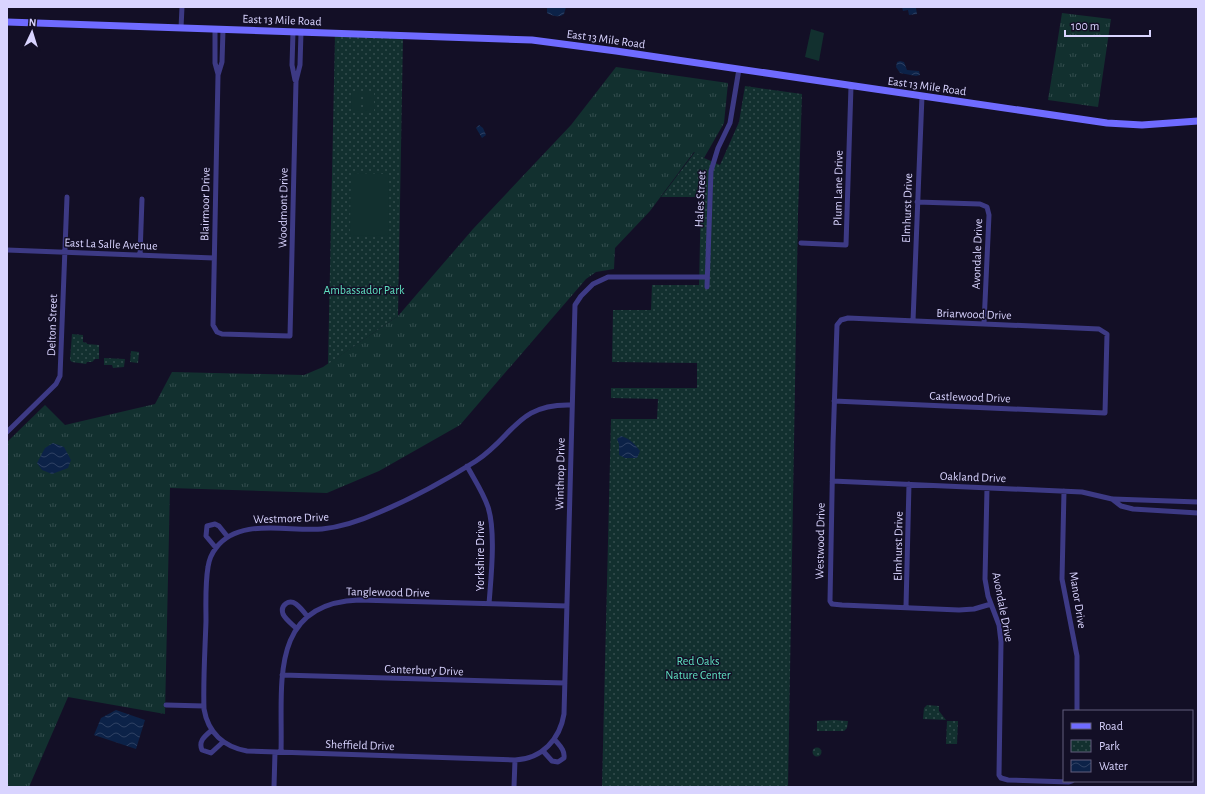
<svg xmlns="http://www.w3.org/2000/svg" width="1205" height="794" font-family="'Alegreya Sans',sans-serif">
  <defs>
    <pattern id="grass-tufts" width="24" height="20" patternUnits="userSpaceOnUse"><rect width="24" height="20" fill="#12302f"/><path d="M3 7l-1-3M5 7V3M7 7l1-3M15 17l-1-3M17 17v-4M19 17l1-3" fill="none" stroke="#344d4e"/></pattern>
    <pattern id="park-dots" width="8" height="8" patternUnits="userSpaceOnUse"><rect width="8" height="8" fill="#12302f"/><path d="M2 2h.1M6 6h.1" fill="none" stroke="#344d4e" stroke-width="1.8" stroke-linecap="round"/></pattern>
    <pattern id="water-waves" width="16" height="10" patternUnits="userSpaceOnUse"><rect width="16" height="10" fill="#0c2248"/><path d="M0 5q4-4 8 0t8 0" fill="none" stroke="#2f4163"/></pattern>
  </defs>
  <rect width="100%" height="100%" fill="#130f26"/>
  <!-- grass -->
  <path fill="url(#grass-tufts)" d="M 1062,13 L 1111,19 L 1098,107 L 1048,100 Z
    M 616,67 L 728,83 L 724,123 L 704,158 L 694,152 L 650,211 L 615,248 L 614,269 L 596,272 L 586,279 L 460,425 L 379,471 L 327,493 L 170,488 L 165,714 L 68,697 L 29,787 L 7,787 L 7,442 L 45,405 L 65,425 L 155,404 L 172,372 L 304,375 L 323,367 L 398,316 L 473,229 L 571,125 Z"/>
  <!-- park -->
  <path fill="url(#park-dots)" d="M 335,34 L 403,36 L 398,316 L 328,364 Z
    M 745,86 L 802,94 L 798,214 L 788,787 L 602,787 L 611,419 L 657,419 L 658,399 L 611,398 L 611,388 L 697,388 L 697,363 L 612,362 L 613,310 L 651,310 L 652,285 L 699,285 L 701,197 L 661,197 L 695,152 L 704,158 L 720,165 L 739,122 Z
    M 72,334 L 83,335 L 83,342 L 87,343 L 87,344 L 99,345 L 99,359 L 95,359 L 92,362 L 87,362 L 86,364 L 72,362 L 70,360 Z
    M 131,351 L 139,352 L 138,363 L 130,362 Z
    M 104,358 L 125,359 L 124,367 L 113,368 L 112,365 L 104,365 Z
    M 927,705 L 939,706 L 939,711 L 946,720 L 923,719 L 924,708 Z
    M 834,720 L 848,721 L 847,728 L 844,731 L 817,731 L 817,721 Z
    M 947,721 L 958,721 L 957,744 L 946,744 Z
    M812.5 752a4.5 4.5 0 1 1 9 0a4.5 4.5 0 1 1-9 0Z"/>
  <!-- garden -->
  <path fill="#12302f" d="M 811,29 L 824,33 L 819,61 L 805,57 Z
    M 352,92 L 361,92 L 361,112 L 351,112 Z
    M 365,92 L 374,92 L 374,112 L 365,112 Z
    M 351,173 L 389,174 L 388,236 L 350,235 Z"/>
  <!-- water -->
  <path fill="url(#water-waves)" d="M 547,7 L 566,7 L 564,14 C 560,18 552,16 547,13 Z
    M 902,7 L 916,8 L 917,14 L 909,15 L 908,10 L 903,11 Z
    M 900,61 L 904,62 L 907,70 L 919,71 L 920,75 L 916,76 L 900,73 L 896,67 L 897,62 Z
    M 479,125 L 483,128 L 486,135 L 482,138 L 476,128 Z
    M 621,436 C 629,438 635,444 640,451 L 637,458 L 625,458 L 619,455 L 619,444 L 617,439 Z
    M 53,443 L 64,447 L 71,460 L 68,468 L 52,474 L 42,470 L 37,463 L 45,448 Z
    M 116,710 L 145,720 L 136,749 L 94,735 L 101,718 Z"/>
  <g fill="none" stroke-linecap="round" stroke-linejoin="round">
    <!-- minor -->
    <path stroke="#3d3a85" stroke-width="5" d="M 181,28 L 182,7
      M 215,29 L 215,63 L 218,74
      M 223,30 L 222,62 L 218,75 L 213,325 L 217,332 L 222,334 L 290,336 L 296,81 L 300,65 L 301,32
      M 293,32 L 292,65 L 295,80
      M 917,202 L 980,204 L 987,207 L 989,215 L 984,324
      M 801,243 L 846,245 L 851,86
      M 7,250 L 214,258
      M 140,255 L 142,199
      M 707,287 L 711,171 L 718,148 L 730,123 L 739,69
      M 913,321 L 922,96
      M 834,401 L 1105,413 L 1107,334 L 1099,329 L 848,318 L 841,320 L 837,325 L 833,443 L 830,601 L 832,604 L 842,605 L 959,610 L 974,609 L 991,604
      M 572,405 C 517,403 514,436 476,461 C 446,480 413,498 380,512 C 362,520 342,527 322,529 C 288,532 239,517 216,548 C 212,553 209,560 208,567 C 205,585 206,604 206,621 C 205,651 203,680 204,709 C 208,733 224,747 247,751 L 515,760 C 542,759 560,739 564,714 L 575,305 L 581,296 L 593,284 L 608,277 L 707,277
      M 7,432 L 56,384 L 60,376 L 67,197
      M 467,466 C 474,479 483,492 488,507 C 496,532 491,577 489,604
      M 832,481 L 1082,492 L 1112,499 L 1121,506 L 1133,509 L 1198,513
      M 987,488 L 985,579 L 988,596 L 999,625 L 1001,642 L 999,775 L 1001,778 L 1008,780 L 1069,782 L 1072,781
      M 1064,491 L 1062,579 L 1077,656 L 1077,711
      M 1113,499 L 1198,502
      M 216,548 L 206,536 L 207,526 L 215,524 L 219,526 L 227,536
      M 906,607 L 909,484
      M 296,628 C 292,624 285,619 283,614 C 280,605 289,599 296,604 C 300,607 304,612 307,616
      M 282,675 L 565,683
      M 166,705 L 204,706
      M 212,730 C 205,736 198,741 202,750 L 211,753 L 223,742
      M 543,751 L 552,761 L 558,762 L 564,758 C 565,750 560,746 555,740
      M 281,752 C 283,687 267,603 359,600 L 567,606
      M 274,787 L 275,752
      M 514,787 L 515,760"/>
    <!-- secondary -->
    <path stroke="#6f6bff" stroke-width="7" d="M 7,22 L 532,40 L 616,51 L 1107,123 L 1142,125 L 1198,121"/>
  </g>
  <g text-anchor="middle" stroke-width="3" stroke-linejoin="round" paint-order="stroke">
    <!-- street labels -->
    <g font-size="12" fill="#d9d4ff" stroke="#130f26">
      <text transform="translate(282 20) rotate(2)" y="4">East 13 Mile Road</text>
      <text transform="translate(606 39) rotate(8)" y="4">East 13 Mile Road</text>
      <text transform="translate(927 86) rotate(8)" y="4">East 13 Mile Road</text>
      <text transform="translate(838 188) rotate(-89)" y="4">Plum Lane Drive</text>
      <text transform="translate(700 199) rotate(-87)" y="4">Hales Street</text>
      <text transform="translate(205 204) rotate(-89)" y="4">Blairmoor Drive</text>
      <text transform="translate(283 208) rotate(-89)" y="4">Woodmont Drive</text>
      <text transform="translate(907 208) rotate(-88)" y="4">Elmhurst Drive</text>
      <text transform="translate(111 244) rotate(2)" y="4">East La Salle Avenue</text>
      <text transform="translate(977 254) rotate(-88)" y="4">Avondale Drive</text>
      <text transform="translate(974 314) rotate(2)" y="4">Briarwood Drive</text>
      <text transform="translate(52 325) rotate(-88)" y="4">Delton Street</text>
      <text transform="translate(970 397) rotate(2)" y="4">Castlewood Drive</text>
      <text transform="translate(560 474) rotate(-89)" y="4">Winthrop Drive</text>
      <text transform="translate(973 477) rotate(2)" y="4">Oakland Drive</text>
      <text transform="translate(291 518) rotate(-2)" y="4">Westmore Drive</text>
      <text transform="translate(820 541) rotate(-89)" y="4">Westwood Drive</text>
      <text transform="translate(898 546) rotate(-89)" y="4">Elmhurst Drive</text>
      <text transform="translate(480 556) rotate(-90)" y="4">Yorkshire Drive</text>
      <text transform="translate(388 592) rotate(1)" y="4">Tanglewood Drive</text>
      <text transform="translate(1078 600) rotate(81)" y="4">Manor Drive</text>
      <text transform="translate(1003 607) rotate(79)" y="4">Avondale Drive</text>
      <text transform="translate(424 670) rotate(2)" y="4">Canterbury Drive</text>
      <text transform="translate(360 745) rotate(2)" y="4">Sheffield Drive</text>
    </g>
    <!-- park labels -->
    <g font-size="12" fill="#5fe0c0" stroke="#130f26">
      <text x="364" y="294">Ambassador Park</text>
      <text x="698" y="665">Red Oaks<tspan x="698" dy="14">Nature Center</tspan></text>
    </g>
  </g>
  <!-- border -->
  <rect width="1205" height="794" fill="none" stroke="#d9d4ff" stroke-width="16"/>
  <!-- legend -->
  <rect x="1063" y="710" width="130" height="72" fill="#130f26" stroke="#625e7d"/>
  <rect x="1071" y="723" width="20" height="6" fill="#6f6bff" stroke="#625e7d"/>
  <text x="1099" y="730" font-size="12" fill="#d9d4ff">Road</text>
  <rect x="1071" y="740" width="20" height="12" fill="url(#park-dots)" stroke="#625e7d"/>
  <text x="1099" y="750" font-size="12" fill="#d9d4ff">Park</text>
  <rect x="1071" y="760" width="20" height="12" fill="url(#water-waves)" stroke="#625e7d"/>
  <text x="1099" y="770" font-size="12" fill="#d9d4ff">Water</text>
  <!-- north arrow -->
  <g transform="translate(32 32) rotate(4)" stroke="#130f26" stroke-width="3" paint-order="stroke">
  <path d="M0-3L7 15L0 10L-7 15Z" fill="#d9d4ff"/>
  <text y="-6" font-size="11" font-weight="bold" text-anchor="middle" fill="#d9d4ff">N</text>
  </g>
  <!-- scale -->
  <path d="M1065 30v6h85v-6" fill="none" stroke="#d9d4ff" stroke-width="2"/>
  <text x="1071" y="30" font-size="12" fill="#d9d4ff" stroke="#130f26" stroke-width="3" paint-order="stroke">100 m</text>
</svg>
